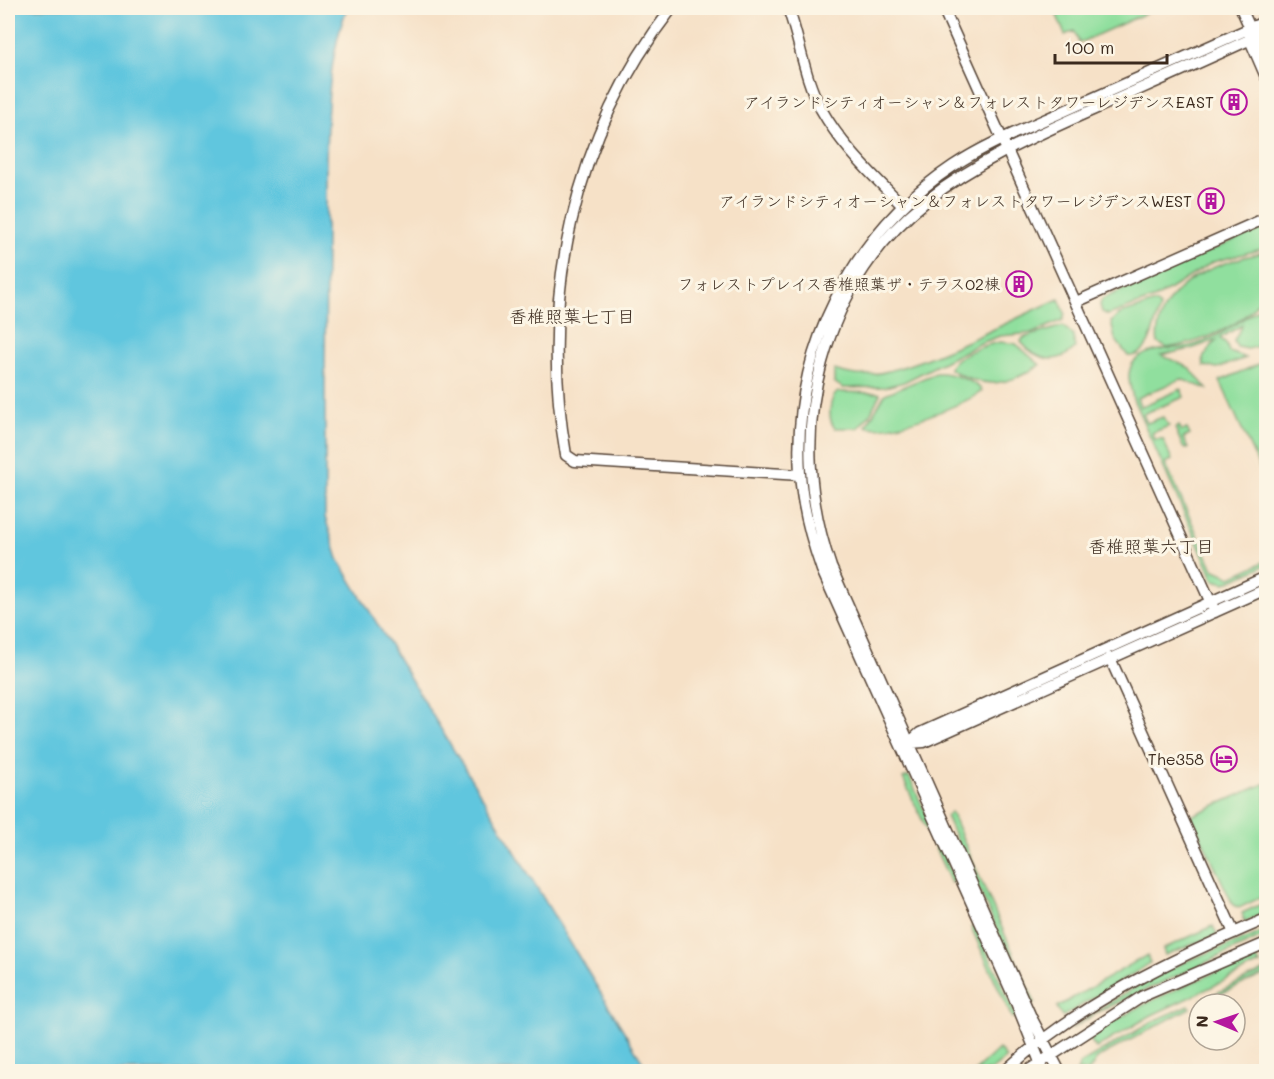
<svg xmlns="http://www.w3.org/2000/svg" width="1274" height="1079" font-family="Mali,'Klee One',sans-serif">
  <rect width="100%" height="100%" fill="#fcf5e5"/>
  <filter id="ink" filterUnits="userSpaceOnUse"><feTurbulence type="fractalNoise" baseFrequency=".0167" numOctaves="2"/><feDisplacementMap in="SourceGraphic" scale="12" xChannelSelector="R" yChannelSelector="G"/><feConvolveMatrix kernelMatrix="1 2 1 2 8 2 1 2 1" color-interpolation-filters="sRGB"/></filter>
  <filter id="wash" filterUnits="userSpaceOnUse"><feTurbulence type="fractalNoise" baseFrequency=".008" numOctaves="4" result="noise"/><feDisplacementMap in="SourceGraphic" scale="24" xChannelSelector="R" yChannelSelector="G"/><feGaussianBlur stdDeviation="1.35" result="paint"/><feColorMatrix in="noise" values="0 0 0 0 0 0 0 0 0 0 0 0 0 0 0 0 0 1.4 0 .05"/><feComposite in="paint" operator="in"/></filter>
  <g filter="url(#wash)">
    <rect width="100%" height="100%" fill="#f6e1c7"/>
    <!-- green -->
    <path fill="#90df9e" stroke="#66845e" stroke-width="1.5" d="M 1054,8 L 1151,8 L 1153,10 L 1079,43 L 1074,31 L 1065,35 Z
      M 1266,226 L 1266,248 L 1213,262 L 1156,298 L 1108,315 L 1102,312 L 1100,305 L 1102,299 Z
      M 1266,252 C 1267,263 1270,280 1265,290 C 1249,325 1203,342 1167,348 L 1158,343 C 1156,335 1158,328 1160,320 C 1173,276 1227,260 1266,252 Z
      M 1059,299 L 1065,313 L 1063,320 L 1033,333 L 1000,336 L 981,343 L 904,382 L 885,387 L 843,388 L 834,382 L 834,370 C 841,372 849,374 857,375 C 901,379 1014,318 1059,299 Z
      M 1155,303 L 1160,307 C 1154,323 1151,358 1128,356 L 1115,339 L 1111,322 L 1120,314 Z
      M 1266,303 L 1266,344 L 1248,349 L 1237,347 L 1234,341 L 1242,325 L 1220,338 L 1226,343 L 1229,352 L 1246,358 L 1218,368 L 1204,366 L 1203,358 L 1216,340 L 1191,349 L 1161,355 L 1190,368 L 1207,389 L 1181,379 L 1137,398 L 1140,407 L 1181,389 L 1184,397 L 1143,414 L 1147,423 L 1163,417 L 1169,426 L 1152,433 L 1154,439 L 1163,439 L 1172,460 L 1165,463 L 1213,569 L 1231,577 L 1266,561 L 1266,565 L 1225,583 L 1214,580 L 1133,399 C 1131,387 1125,375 1133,363 C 1145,347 1172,350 1190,346 C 1220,338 1241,320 1266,303 Z
      M 1063,326 L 1073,335 L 1075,348 C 1057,366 1036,360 1021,342 L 1023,338 Z
      M 1000,342 L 1016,344 L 1040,365 C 1008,386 984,390 950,369 C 951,356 988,344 1000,342 Z
      M 1266,361 L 1266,482 L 1220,381 Z
      M 936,373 C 949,372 975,380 982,391 C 965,405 886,435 866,426 L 885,394 Z
      M 838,392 L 878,393 L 880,394 L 870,414 L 858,428 L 835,428 C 827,420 829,398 838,392 Z
      M 1179,426 L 1182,431 L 1187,429 L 1190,435 L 1183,438 L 1188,448 L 1183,447 L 1175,428 Z
      M 909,776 L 955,880 L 951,883 L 903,778 Z
      M 1266,783 L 1266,895 L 1239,908 L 1233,905 L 1191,816 Z
      M 951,812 L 1035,1003 L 1031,1005 L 946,816 Z
      M 1266,902 L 1266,912 L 1245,922 L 1242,913 Z
      M 975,925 L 1016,1016 L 1012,1018 L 971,927 Z
      M 1213,926 L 1217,935 L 1165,955 L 1163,949 Z
      M 1266,930 L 1266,935 L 1100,1011 L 1071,1029 C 1111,1000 1156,973 1202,955 C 1224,947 1245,940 1266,930 Z
      M 1147,955 L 1150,963 L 1138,971 L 1062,1017 L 1057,1007 Z
      M 1257,959 L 1260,964 L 1150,1016 L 1096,1048 L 1089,1038 C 1135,1004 1190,984 1242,961 Z
      M 1266,970 L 1266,974 L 1222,993 L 1223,998 L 1203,1004 L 1201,1000 Z
      M 1189,1005 L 1190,1008 L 1104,1054 L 1096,1060 L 1089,1071 L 1077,1071 L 1080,1064 L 1152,1022 Z
      M 999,1049 L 1006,1058 L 990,1071 L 975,1071 Z"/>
    <!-- water -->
    <path fill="#61c6de" stroke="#4e787e" stroke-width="1.5" d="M 8,8 L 347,8 C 321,78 327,159 326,233 C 325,328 325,422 325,517 L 338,559 L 648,1071 L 8,1071 Z"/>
  </g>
  <g filter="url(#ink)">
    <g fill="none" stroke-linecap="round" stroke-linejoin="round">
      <!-- tertiary casing -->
      <g stroke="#574537" stroke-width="13">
        <path id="tertiary" d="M 672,8 C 574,134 538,298 566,455 L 575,461 L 800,475
          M 788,8 C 800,41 804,78 821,109 C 842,147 873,175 902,205
          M 943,8 L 1215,612
          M 1241,8 L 1250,28 L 1250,40 L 1266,77
          M 1255,32 L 1266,52
          M 1076,302 L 1266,218
          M 1110,658 L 1234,933
          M 909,743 L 920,733 L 1266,577
          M 909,743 L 924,742 L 1266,589
          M 1004,1072 C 1079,1003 1174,958 1266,919
          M 1026,1072 L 1143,996 L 1266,943
          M 1044,1072 L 1013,995 L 822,570 C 811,539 802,506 800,473 C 792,351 852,233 953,166 C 989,142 1032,126 1071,108 C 1136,79 1202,50 1266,21
          M 1060,1072 L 1031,1017 L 831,567 C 808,501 803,430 822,362 C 863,214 968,165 1097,108 C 1153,83 1210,58 1266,32"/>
      </g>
      <!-- tertiary -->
      <use href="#tertiary" stroke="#fff" stroke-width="10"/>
    </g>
  </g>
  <!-- icons -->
  <defs>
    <g id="building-ring" transform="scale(1.35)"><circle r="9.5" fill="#fcf5e5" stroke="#b5179e" stroke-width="1.5"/><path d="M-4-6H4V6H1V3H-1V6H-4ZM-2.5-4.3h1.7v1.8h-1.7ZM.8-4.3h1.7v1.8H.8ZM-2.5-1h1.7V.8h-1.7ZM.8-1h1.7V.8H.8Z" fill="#b5179e"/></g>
    <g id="hotel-ring" transform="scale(1.35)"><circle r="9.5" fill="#fcf5e5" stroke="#b5179e" stroke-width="1.5"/><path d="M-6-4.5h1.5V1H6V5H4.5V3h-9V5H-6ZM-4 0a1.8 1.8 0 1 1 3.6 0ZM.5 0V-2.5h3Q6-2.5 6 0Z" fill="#b5179e"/></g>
  </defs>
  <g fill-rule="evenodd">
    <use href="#building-ring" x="1234" y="102"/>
    <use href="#building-ring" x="1211" y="201"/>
    <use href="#building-ring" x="1019" y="284"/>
    <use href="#hotel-ring" x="1224" y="759"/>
  </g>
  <g text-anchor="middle" stroke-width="6" stroke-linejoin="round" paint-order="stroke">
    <!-- poi labels -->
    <g font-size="16" fill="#3b2a1e" stroke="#fcf5e5" text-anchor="end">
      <text x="1214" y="108">アイランドシティオーシャン＆フォレストタワーレジデンスEAST</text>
      <text x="1192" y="207">アイランドシティオーシャン＆フォレストタワーレジデンスWEST</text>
      <text x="1000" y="290">フォレストプレイス香椎照葉ザ・テラス02棟</text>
      <text x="1204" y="765">The358</text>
    </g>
    <!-- neighbourhood labels -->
    <g font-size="18" fill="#3b2a1e" stroke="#fcf5e5">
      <text x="572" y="323">香椎照葉七丁目</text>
      <text x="1151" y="553">香椎照葉六丁目</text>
    </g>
  </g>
  <!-- margin -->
  <rect width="1274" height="1079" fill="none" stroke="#fcf5e5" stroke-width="30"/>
  <!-- north arrow -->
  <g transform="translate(1217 1022) rotate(272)"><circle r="28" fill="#fcf5e5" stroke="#afa495" stroke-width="1.5"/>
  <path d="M0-4.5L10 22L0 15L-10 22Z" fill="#b5179e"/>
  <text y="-9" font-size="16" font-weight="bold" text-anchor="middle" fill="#3b2a1e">N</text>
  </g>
  <!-- scale -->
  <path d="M1055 54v9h112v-9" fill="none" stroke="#3b2a1e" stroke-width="3"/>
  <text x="1064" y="54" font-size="18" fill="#3b2a1e" stroke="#fcf5e5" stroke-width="4.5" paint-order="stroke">100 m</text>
</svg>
